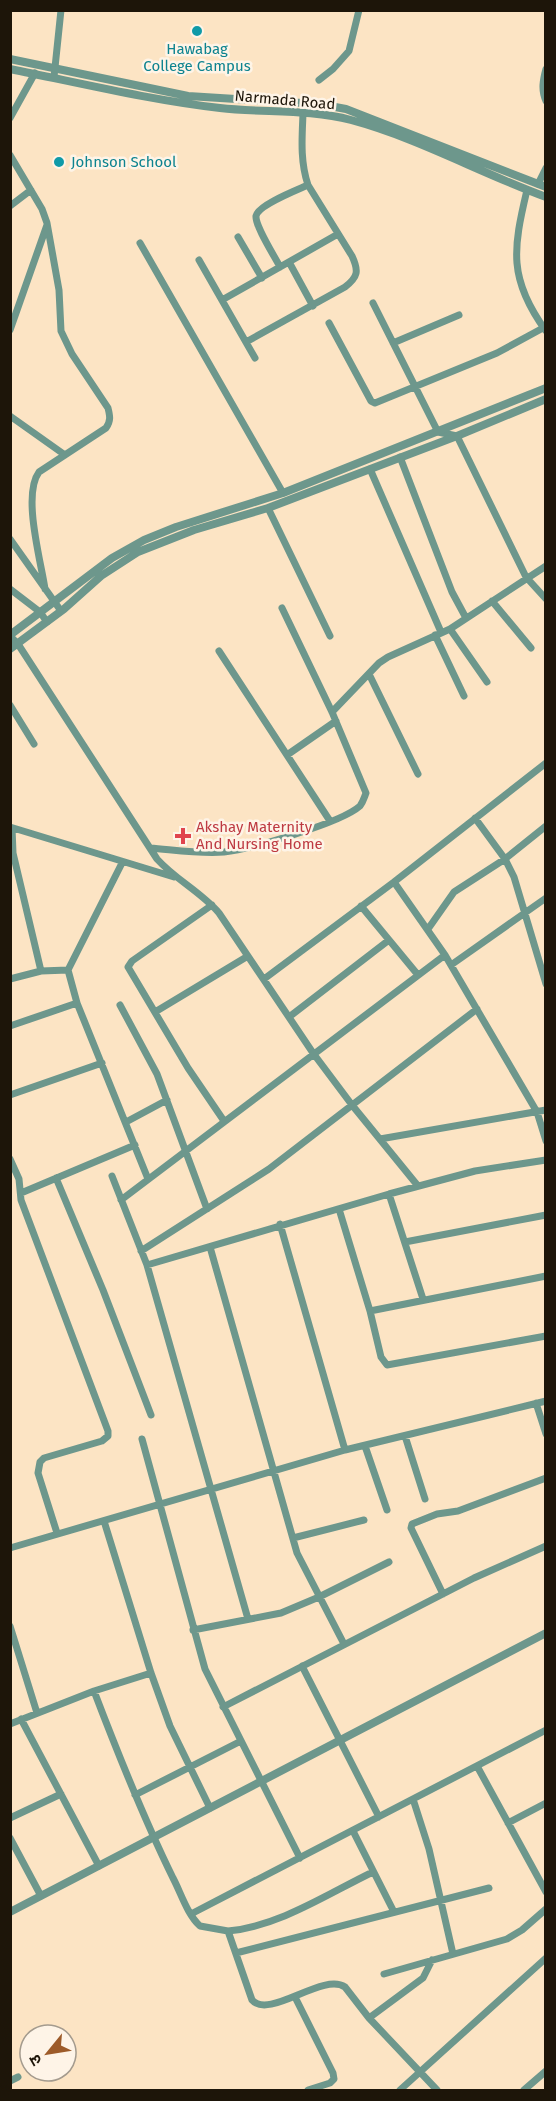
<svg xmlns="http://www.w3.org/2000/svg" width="556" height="2101" font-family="'Fira Sans','Noto Sans Devanagari',sans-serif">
  <rect width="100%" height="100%" fill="#fce4c4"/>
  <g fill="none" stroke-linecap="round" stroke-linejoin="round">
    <!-- minor -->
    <path stroke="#6d978c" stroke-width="7" d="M 546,69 C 543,80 541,90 546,101
      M 54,77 L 61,10
      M 319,80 L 333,69 L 349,51 L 359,10
      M 10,118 L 35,73
      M 10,155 L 42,209 L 47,223 L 59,290 L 61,331 L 72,354 L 108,408 C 110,416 111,421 106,428 L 39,472 C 22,495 41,561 45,589
      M 538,184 L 546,168
      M 527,190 C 513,249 508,279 546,331
      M 10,206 L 31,190
      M 238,237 L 262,278
      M 140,243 L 283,493
      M 199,260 L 255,358
      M 289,262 L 313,306
      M 280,267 C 275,257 255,226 256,216 C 258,205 297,190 308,185
      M 222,300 L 338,234
      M 373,303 L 438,432 L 457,436 L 526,577 L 546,599
      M 329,323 L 371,401 L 375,403 L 497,353 L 543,328
      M 10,330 L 47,225
      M 246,342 L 345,287 C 358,277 359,271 352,256 L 308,185 C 300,161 302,138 303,114
      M 393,343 L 459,315
      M 10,416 L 65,455
      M 400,457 L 452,592 L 466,618
      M 370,469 L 441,632
      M 268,508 L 330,636
      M 10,539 L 61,611
      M 10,589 L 40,612 L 47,622
      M 492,601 L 531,648
      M 450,629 L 487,682
      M 435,635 L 464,696
      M 10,636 L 18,644 L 157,859 C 176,880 201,892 219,913 L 313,1053 L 352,1105 L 418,1186
      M 219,651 L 330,821
      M 369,674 L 418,774
      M 10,705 L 34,744
      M 332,712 L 379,663 L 388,657 L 450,629 L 546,566
      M 287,755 L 336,721
      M 475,818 L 505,859 L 514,877 L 546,984
      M 10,827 L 174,877
      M 12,828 L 13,853 L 41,971
      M 150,848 C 175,850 200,854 224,852 C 251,849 341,823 360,806 C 363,802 364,798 366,793 L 332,712 L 282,608
      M 122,863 L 68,970 L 77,1003 L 148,1179
      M 394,882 L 445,955 L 537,1112 L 546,1141
      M 212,905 L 132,961 L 128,967 L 188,1068 L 224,1121
      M 361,906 L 418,975
      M 428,929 L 454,892 L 505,859 L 546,826
      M 451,965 L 546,898
      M 10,979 L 41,971 L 68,970
      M 264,979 L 394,882 L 546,763
      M 120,1005 L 157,1074 L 207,1209
      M 155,1012 L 248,956
      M 289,1017 L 389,940
      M 10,1026 L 77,1003
      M 10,1095 L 102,1063
      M 126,1122 L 167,1100
      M 380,1139 L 546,1110
      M 10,1159 L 19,1179 L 21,1200 L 108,1431 L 108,1436 L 102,1441 L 44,1458 L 40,1462 L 38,1473 L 57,1533
      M 112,1176 L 147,1265 L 248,1619
      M 56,1178 L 103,1290 L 151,1415
      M 21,1193 L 135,1145
      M 389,1194 L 423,1299
      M 121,1200 L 445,955
      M 339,1209 L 370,1311 L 381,1357 L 387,1365 L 546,1336
      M 280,1224 L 345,1450
      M 405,1242 L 546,1215
      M 210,1247 L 297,1553 L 344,1644
      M 141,1251 L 269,1169 L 477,1009
      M 147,1265 L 389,1194 L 475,1171 L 546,1160
      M 370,1311 L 546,1276
      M 536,1403 L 546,1434
      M 405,1436 L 425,1499
      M 142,1439 L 205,1669 L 300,1858
      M 365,1446 L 387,1510
      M 104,1521 L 151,1673 L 170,1726 L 210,1808
      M 293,1538 L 364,1520
      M 10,1548 L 345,1450 L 546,1401
      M 443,1594 L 411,1528 L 412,1524 L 437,1514 L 458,1511 L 546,1478
      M 10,1626 L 37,1713
      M 193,1630 L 281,1613 L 319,1597 L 389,1562
      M 302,1666 L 379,1817
      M 94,1691 C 118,1754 143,1817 173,1878 C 181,1893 187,1914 200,1926 L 228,1931 L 252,2000 C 269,2020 323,1972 345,1987 L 369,2018 L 437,2090
      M 223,1707 L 474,1578 L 546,1546
      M 21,1719 L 99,1866
      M 10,1724 L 94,1691 L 151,1673
      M 477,1766 L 546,1892
      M 135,1795 L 241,1741
      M 413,1799 L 429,1849 L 453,1954
      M 10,1818 L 61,1794
      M 508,1823 L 546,1803
      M 353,1831 L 394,1912
      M 10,1838 L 41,1896
      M 191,1914 L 546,1730
      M 228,1931 C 280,1926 327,1894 373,1872
      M 236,1953 L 489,1888
      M 384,1974 L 507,1939 L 522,1930 L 546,1909
      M 295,1997 L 333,2073 L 334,2079 L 330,2083 L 308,2090
      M 369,2018 L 423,1978 L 432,1960
      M 10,2081 L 18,2077
      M 400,2090 L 546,1958
      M 524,2090 L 546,2071"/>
    <!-- tertiary -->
    <path stroke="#6d978c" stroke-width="8" d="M 10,59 L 188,96 L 319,104 L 346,109 L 546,187
      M 10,69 C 80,83 150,100 220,108 C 263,113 309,109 351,120 C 418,138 480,173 546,197
      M 10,635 L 112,558 L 144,540 L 176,527 L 283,493 L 546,388
      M 10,649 L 64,609 L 101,576 L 138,552 L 194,530 L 268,508 L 457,436 L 546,399
      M 10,1912 L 546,1633"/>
  </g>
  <!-- markers -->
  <g fill="#0f9aa8" stroke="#fef4e7" stroke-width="2">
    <circle cx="197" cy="31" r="6"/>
    <circle cx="59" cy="162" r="6"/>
  </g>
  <path fill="#e0444e" stroke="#fef4e7" stroke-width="2" d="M180 827h6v6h6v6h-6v6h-6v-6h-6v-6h6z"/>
  <g text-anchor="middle" stroke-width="5" stroke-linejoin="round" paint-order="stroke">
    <!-- culture labels -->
    <g font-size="15" fill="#0d838f" stroke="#fef4e7">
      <text x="197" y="54">Hawabag<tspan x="197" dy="17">College Campus</tspan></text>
      <text x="71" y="167" text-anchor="start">Johnson School</text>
    </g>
    <!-- street labels -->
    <g font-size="15" fill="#1d1509" stroke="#fef4e7">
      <text transform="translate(285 100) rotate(5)" y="5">Narmada Road</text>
    </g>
    <!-- health labels -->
    <g font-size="15" fill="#be3a42" stroke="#fef4e7" text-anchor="start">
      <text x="196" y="832">Akshay Maternity<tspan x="196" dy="17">And Nursing Home</tspan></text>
    </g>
  </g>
  <!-- border -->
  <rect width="556" height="2101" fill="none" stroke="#1d1509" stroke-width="24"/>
  <!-- north arrow -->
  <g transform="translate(48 2053) rotate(240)"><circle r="28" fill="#fef4e7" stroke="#a49b8e" stroke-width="1.5"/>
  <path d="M0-4.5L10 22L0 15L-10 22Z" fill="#9d5b29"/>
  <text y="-9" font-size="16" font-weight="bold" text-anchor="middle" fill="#1d1509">उ</text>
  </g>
</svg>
